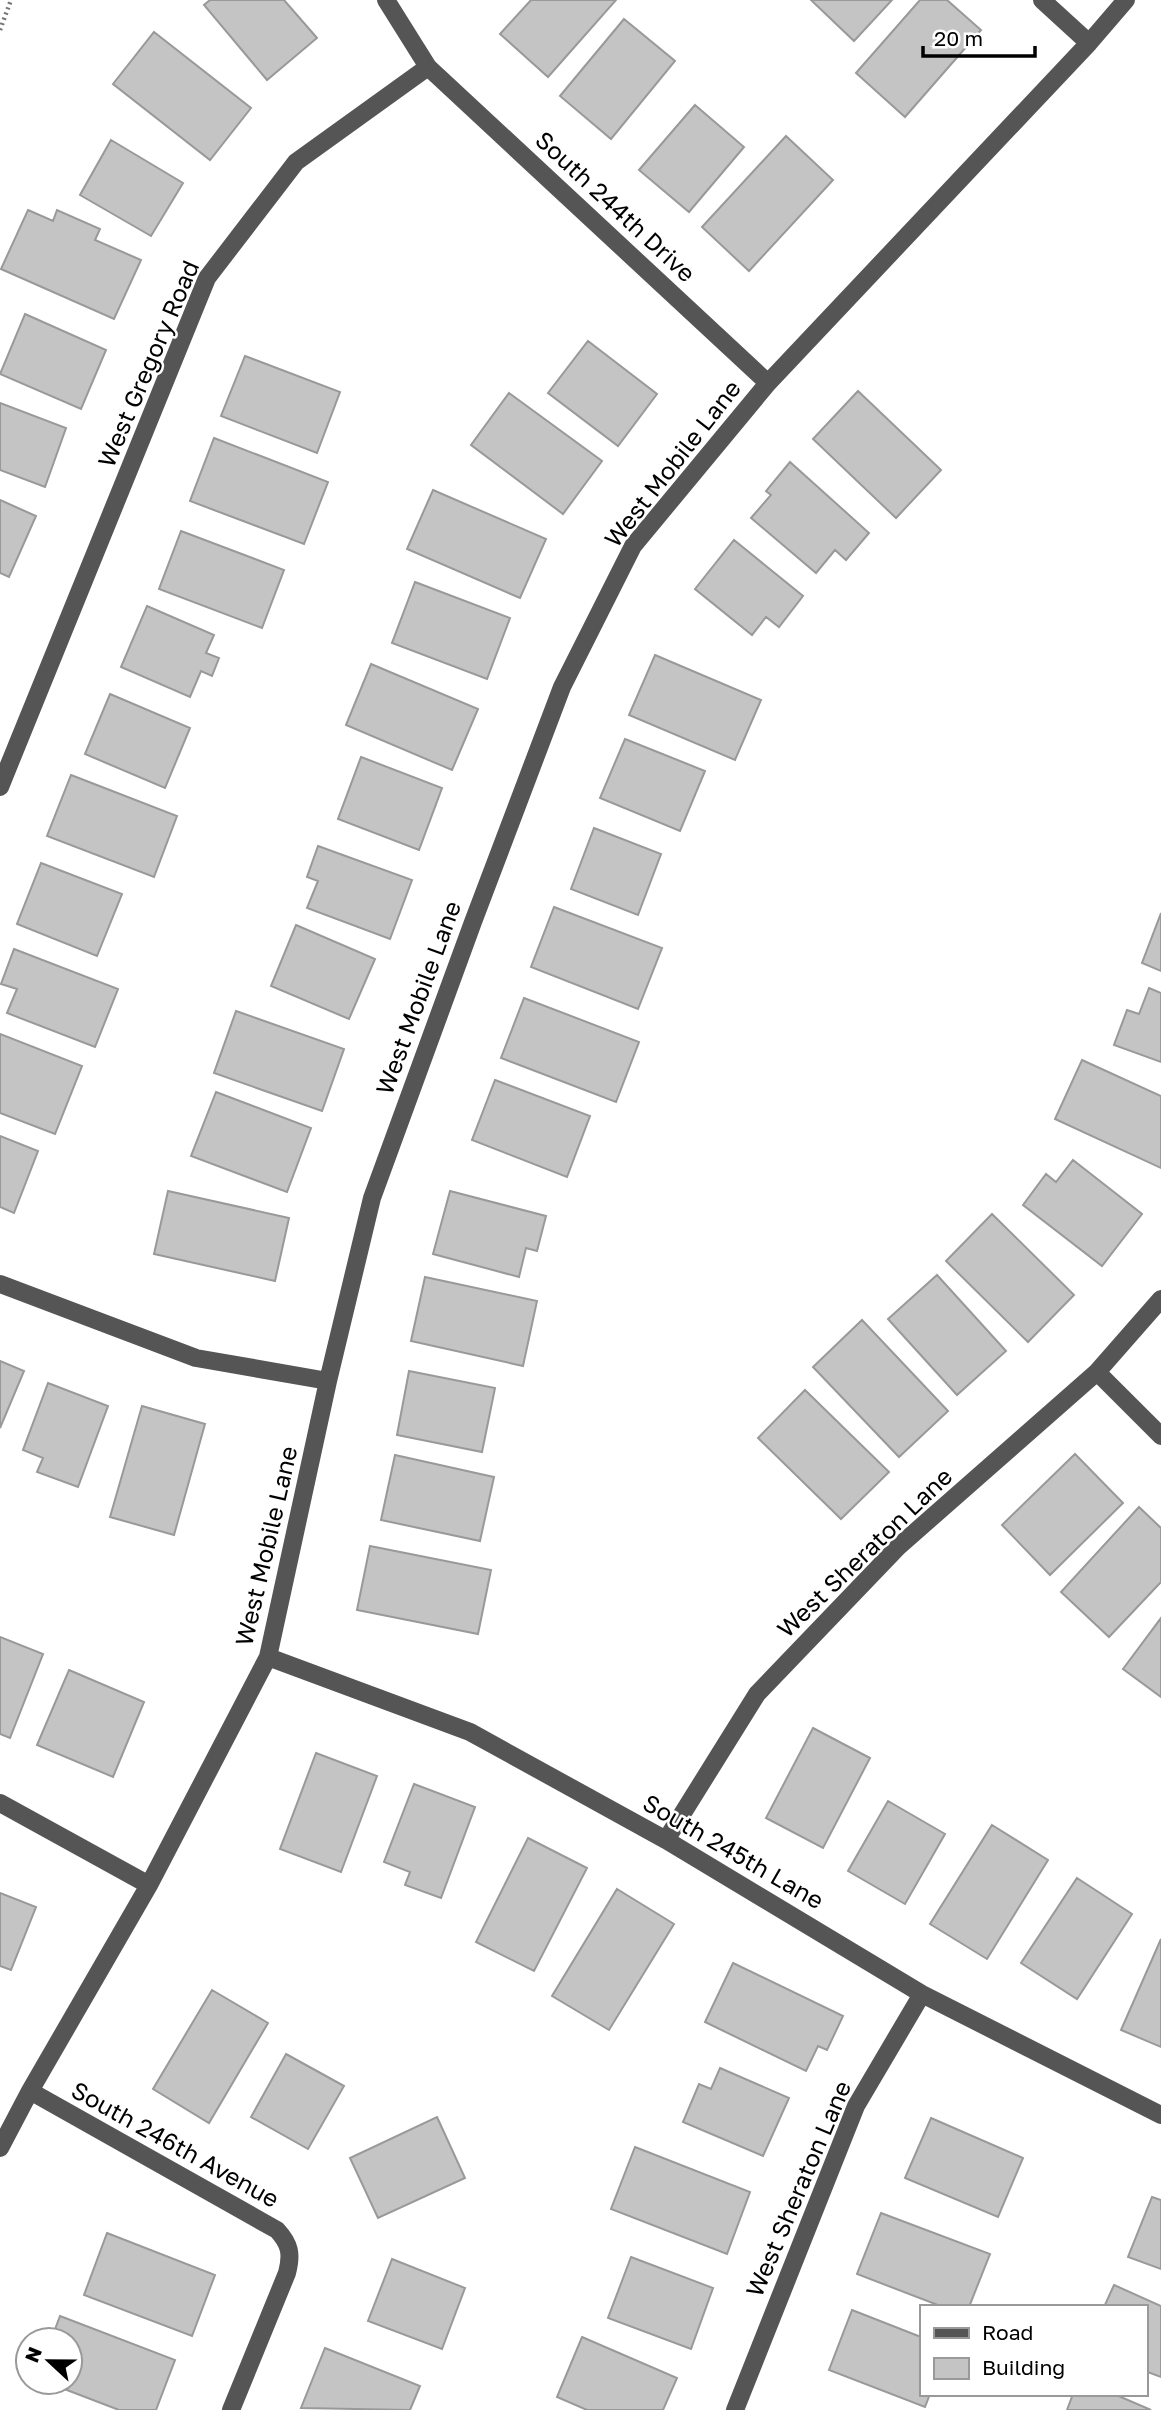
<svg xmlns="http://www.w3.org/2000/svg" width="1161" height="2410" font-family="'Golos Text',sans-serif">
  <rect width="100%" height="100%" fill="#fff"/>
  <!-- building -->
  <path fill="#c4c4c4" stroke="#999" stroke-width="2" d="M 210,0 L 284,0 L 317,38 L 267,80 L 204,5 Z
    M 531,0 L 616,0 L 548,77 L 500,34 Z
    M 811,0 L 892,0 L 854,41 Z
    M 920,0 L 947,0 L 981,30 L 905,117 L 856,73 Z
    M 624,19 L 675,61 L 611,139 L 560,96 Z
    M 154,32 L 251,108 L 210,160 L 113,84 Z
    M 695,105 L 744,147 L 689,212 L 639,170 Z
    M 786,136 L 833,180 L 749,271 L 702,227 Z
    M 111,140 L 183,183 L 151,236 L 80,195 Z
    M 28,210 L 53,221 L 57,210 L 100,229 L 95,240 L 141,260 L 114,319 L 1,269 Z
    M 25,314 L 106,350 L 81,409 L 0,374 Z
    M 588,341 L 657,394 L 618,446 L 548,393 Z
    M 245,356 L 340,392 L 317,453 L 221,416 Z
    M 858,391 L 941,470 L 896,518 L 813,439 Z
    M 509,393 L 602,461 L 563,514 L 471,445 Z
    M 0,403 L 66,428 L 45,487 L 0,470 Z
    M 214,438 L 328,482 L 304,544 L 190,501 Z
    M 790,462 L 869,533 L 846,560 L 835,550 L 816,573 L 751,518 L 771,495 L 766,491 Z
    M 433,490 L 546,539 L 520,598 L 407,549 Z
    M 0,500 L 36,516 L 9,577 L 0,573 Z
    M 181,531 L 284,570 L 262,628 L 159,589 Z
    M 734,540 L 803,596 L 779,627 L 766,617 L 752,635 L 695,589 Z
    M 415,582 L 510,618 L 487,679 L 392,643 Z
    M 147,606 L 214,635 L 206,653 L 219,658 L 212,676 L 201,671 L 190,697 L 121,667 Z
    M 655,655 L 761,700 L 735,760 L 629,715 Z
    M 371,664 L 478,709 L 452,770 L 346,725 Z
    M 110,694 L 190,728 L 165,788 L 85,754 Z
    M 625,739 L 705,771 L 680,831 L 600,798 Z
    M 361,757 L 442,788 L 419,850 L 338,819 Z
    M 71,775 L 177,816 L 154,877 L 47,836 Z
    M 594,828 L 661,854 L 638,915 L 571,889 Z
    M 318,846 L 412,880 L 390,939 L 307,908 L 318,881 L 307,877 Z
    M 41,863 L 122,894 L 97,956 L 17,924 Z
    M 554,907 L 662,948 L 638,1009 L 531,967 Z
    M 1161,913 L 1161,971 L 1142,963 Z
    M 296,925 L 375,959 L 349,1019 L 271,986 Z
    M 14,949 L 118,989 L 95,1047 L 7,1013 L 17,989 L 1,984 Z
    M 1149,988 L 1161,993 L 1161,1062 L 1114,1045 L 1127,1010 L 1139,1014 Z
    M 524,998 L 639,1042 L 616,1102 L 501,1058 Z
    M 236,1011 L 344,1049 L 322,1111 L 214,1073 Z
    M 0,1034 L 82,1066 L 55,1134 L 0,1113 Z
    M 1082,1060 L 1161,1096 L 1161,1168 L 1055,1119 Z
    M 495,1080 L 590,1116 L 567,1177 L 472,1140 Z
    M 216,1092 L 311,1128 L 287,1192 L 191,1156 Z
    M 0,1136 L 38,1151 L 14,1213 L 0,1207 Z
    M 1073,1160 L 1142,1214 L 1102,1266 L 1023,1205 L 1046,1174 L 1056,1182 Z
    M 168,1191 L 289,1218 L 275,1281 L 154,1254 Z
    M 450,1191 L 546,1216 L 537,1251 L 526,1248 L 519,1277 L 433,1254 Z
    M 992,1214 L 1074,1295 L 1028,1342 L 946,1261 Z
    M 937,1275 L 1006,1351 L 957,1395 L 888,1319 Z
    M 425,1277 L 537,1301 L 523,1366 L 411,1341 Z
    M 862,1320 L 948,1411 L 899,1457 L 813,1367 Z
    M 0,1361 L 24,1371 L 0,1428 Z
    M 409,1371 L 495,1388 L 482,1452 L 397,1435 Z
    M 48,1383 L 108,1406 L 78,1487 L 37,1472 L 43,1458 L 23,1450 Z
    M 805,1390 L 889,1472 L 841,1519 L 758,1438 Z
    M 142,1406 L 205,1424 L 174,1535 L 110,1517 Z
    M 1075,1454 L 1123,1503 L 1050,1575 L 1002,1525 Z
    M 395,1455 L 494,1477 L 480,1541 L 381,1520 Z
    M 1139,1507 L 1161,1528 L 1161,1582 L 1109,1637 L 1061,1592 Z
    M 370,1546 L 491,1570 L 478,1634 L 357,1610 Z
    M 1161,1618 L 1161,1697 L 1123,1669 Z
    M 0,1637 L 43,1654 L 10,1738 L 0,1734 Z
    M 69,1670 L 144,1702 L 113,1777 L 37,1745 Z
    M 813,1728 L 870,1758 L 823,1848 L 766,1818 Z
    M 316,1753 L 377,1776 L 341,1872 L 280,1849 Z
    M 414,1784 L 475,1807 L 441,1898 L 405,1885 L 410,1872 L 384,1862 Z
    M 888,1801 L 945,1834 L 905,1904 L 848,1871 Z
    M 992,1825 L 1048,1860 L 987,1959 L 930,1924 Z
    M 528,1838 L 587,1868 L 534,1971 L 476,1942 Z
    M 1077,1878 L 1132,1914 L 1077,1999 L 1021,1963 Z
    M 617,1889 L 674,1924 L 609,2030 L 552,1996 Z
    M 0,1893 L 36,1907 L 11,1970 L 0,1966 Z
    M 1161,1939 L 1161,2047 L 1121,2030 Z
    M 733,1963 L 843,2016 L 827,2050 L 818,2046 L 806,2071 L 705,2022 Z
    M 212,1990 L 268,2023 L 209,2123 L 153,2089 Z
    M 286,2054 L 344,2086 L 308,2149 L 251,2117 Z
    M 720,2068 L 789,2098 L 763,2156 L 683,2122 L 699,2084 L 711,2089 Z
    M 437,2117 L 465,2178 L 378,2218 L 350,2158 Z
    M 931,2118 L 1023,2158 L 998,2217 L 905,2178 Z
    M 635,2147 L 750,2192 L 727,2254 L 611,2209 Z
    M 1152,2197 L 1161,2200 L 1161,2269 L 1128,2257 Z
    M 881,2213 L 990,2254 L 969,2307 L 943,2307 L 857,2274 Z
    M 107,2233 L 215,2275 L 192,2336 L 84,2295 Z
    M 631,2257 L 713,2288 L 691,2349 L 608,2318 Z
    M 392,2259 L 465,2288 L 442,2349 L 368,2321 Z
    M 1114,2285 L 1161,2306 L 1161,2377 L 1145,2371 L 1145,2307 L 1104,2307 Z
    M 852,2310 L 921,2337 L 921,2394 L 930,2394 L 925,2407 L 829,2370 Z
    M 60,2316 L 175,2360 L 156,2410 L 119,2410 L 46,2382 L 70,2382 L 70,2340 L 51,2340 Z
    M 582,2337 L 677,2378 L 663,2410 L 587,2410 L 557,2397 Z
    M 325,2348 L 420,2386 L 410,2410 L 301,2408 Z
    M 1073,2394 L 1114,2394 L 1151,2410 L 1067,2410 Z"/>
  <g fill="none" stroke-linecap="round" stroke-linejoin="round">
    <!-- path -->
    <path stroke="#777" stroke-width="4.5" stroke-dasharray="2 3.5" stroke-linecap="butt" d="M 0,30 L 11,0"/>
    <!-- minor -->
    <path stroke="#555" stroke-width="18" d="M 386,0 L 428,67 L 768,383
      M 1042,0 L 1089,43
      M 0,787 L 207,278 L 296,162 L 428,67
      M 0,1284 L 196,1358 L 328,1381
      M 1097,1372 L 1161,1436
      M 268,1657 L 470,1732 L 666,1840 L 922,1994 L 1161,2115
      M 0,1803 L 149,1885
      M 666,1840 L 757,1694 L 898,1547 L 1097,1372 L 1161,1299
      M 30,2091 L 277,2230 C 290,2244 292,2254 287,2273 L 231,2410
      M 0,2148 L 30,2091 L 149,1885 L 268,1657 L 328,1381 L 372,1198 L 473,922 L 562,687 L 633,546 L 768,383 L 1089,43 L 1126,0
      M 735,2410 L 856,2106 L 922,1994"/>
  </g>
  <g text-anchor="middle" stroke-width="5" stroke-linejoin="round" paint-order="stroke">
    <!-- street labels -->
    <g font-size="24" fill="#000" stroke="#fff">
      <text transform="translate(615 207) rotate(43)" y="8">South 244th Drive</text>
      <text transform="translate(149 364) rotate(-67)" y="8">West Gregory Road</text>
      <text transform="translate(673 464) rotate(-52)" y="8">West Mobile Lane</text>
      <text transform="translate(419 998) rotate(-70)" y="8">West Mobile Lane</text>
      <text transform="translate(267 1546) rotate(-77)" y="8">West Mobile Lane</text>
      <text transform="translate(865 1553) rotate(-44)" y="8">West Sheraton Lane</text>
      <text transform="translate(733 1852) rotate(30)" y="8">South 245th Lane</text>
      <text transform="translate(175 2145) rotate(29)" y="8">South 246th Avenue</text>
      <text transform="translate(799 2189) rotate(-67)" y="8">West Sheraton Lane</text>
    </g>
  </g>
  <!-- legend -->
  <rect x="920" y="2305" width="228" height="91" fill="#ffffff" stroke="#999999" stroke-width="2"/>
  <rect x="934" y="2328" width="35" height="10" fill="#555555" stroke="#999999" stroke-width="2"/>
  <text x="982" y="2340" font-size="21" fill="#000000">Road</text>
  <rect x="934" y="2358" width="35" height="21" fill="#c4c4c4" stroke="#999999" stroke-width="2"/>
  <text x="982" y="2375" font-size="21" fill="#000000">Building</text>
  <!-- north arrow -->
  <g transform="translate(49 2361) rotate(292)"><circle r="33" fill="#ffffff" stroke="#999999" stroke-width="2"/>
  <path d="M0-5L12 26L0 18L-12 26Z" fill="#000000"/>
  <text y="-10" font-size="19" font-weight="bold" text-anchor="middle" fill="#000000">N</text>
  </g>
  <!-- scale -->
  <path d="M923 46v10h112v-10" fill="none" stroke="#000000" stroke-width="3.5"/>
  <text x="934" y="46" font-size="21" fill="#000000" stroke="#ffffff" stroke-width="5" paint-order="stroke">20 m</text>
</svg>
